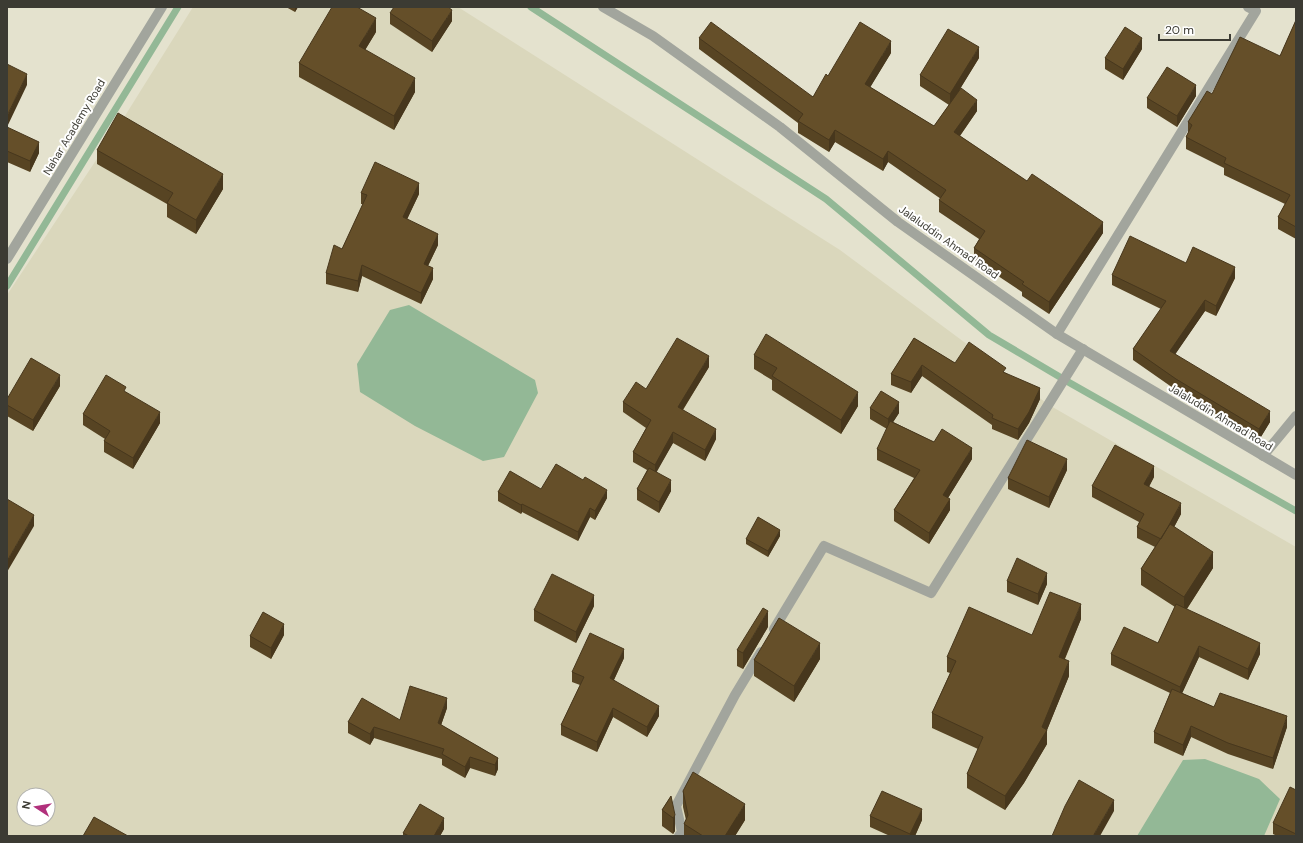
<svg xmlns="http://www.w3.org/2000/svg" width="1303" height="843" font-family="'DM Sans',sans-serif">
  <rect width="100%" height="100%" fill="#e4e2ce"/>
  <!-- built -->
  <path fill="#dad7bc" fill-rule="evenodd" d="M 193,7 L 458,7 L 840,250 L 1049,405 L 1296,547 L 1296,836 L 7,836 L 7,295 L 118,127 ZM 24,795 L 48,795 L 48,819 L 24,819 Z"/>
  <!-- water -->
  <path fill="#93b896" d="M 409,305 L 535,380 L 538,393 L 504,457 L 483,461 L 415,426 L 360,392 L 357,364 L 390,310 Z
    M 1205,759 L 1259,779 L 1280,799 L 1264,836 L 1137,836 L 1183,760 Z"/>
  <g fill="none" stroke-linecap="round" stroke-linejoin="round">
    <!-- stream -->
    <path stroke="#93b896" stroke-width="7" d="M 531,7 L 826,199 L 989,335 L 1070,383 L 1296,511
      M 7,286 L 178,7"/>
    <!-- minor -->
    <path stroke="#a2a59d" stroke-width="10" d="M 7,259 L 162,7
      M 1057,334 L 1256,11 L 1248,7
      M 1263,456 L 1296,416
      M 774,629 L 824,546 L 931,593 L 1083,349
      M 679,836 L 682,832 L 676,806 L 735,695 L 761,652"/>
    <!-- tertiary -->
    <path stroke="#a2a59d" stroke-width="10" d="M 603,7 L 653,36 L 780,127 L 898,222 L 1057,334 L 1296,475"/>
  </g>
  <!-- wall -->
  <path fill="#574423" d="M 286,7 L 298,7 L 295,12 Z
    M 390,13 L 452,21 L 432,52 L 390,24 Z
    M 1296,20 L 1296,239 L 1278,229 L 1278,217 L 1285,204 L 1224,175 L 1224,168 L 1186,149 L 1186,137 L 1188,133 L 1188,122 L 1212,94 L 1280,56 Z
    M 376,32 L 365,50 L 415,92 L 394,130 L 299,77 L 299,63 Z
    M 699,38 L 813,97 L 828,76 L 891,53 L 870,87 L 934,126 L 949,105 L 920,86 L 920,75 L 979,58 L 960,89 L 977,111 L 960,136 L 1103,233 L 1049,314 L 1022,296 L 1022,292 L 974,260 L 974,248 L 979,239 L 939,212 L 939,200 L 941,199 L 888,162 L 883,171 L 835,142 L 829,152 L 800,134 L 798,133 L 798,123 L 699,49 Z
    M 1142,49 L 1123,80 L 1105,69 L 1105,58 Z
    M 1196,96 L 1177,127 L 1147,108 L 1147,98 Z
    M 7,127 L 39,153 L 30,172 L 7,162 Z
    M 97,150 L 223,189 L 196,234 L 167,217 L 167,204 L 97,164 Z
    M 361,193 L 419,194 L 407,219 L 438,245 L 428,266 L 433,279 L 421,304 L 362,276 L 358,292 L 326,284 L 326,273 L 342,249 L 363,204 L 361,204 Z
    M 1186,263 L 1235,278 L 1216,316 L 1205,311 L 1175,354 L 1270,422 L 1259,440 L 1176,390 L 1133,360 L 1133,349 L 1161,309 L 1112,285 L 1112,275 Z
    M 914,338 L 955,363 L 1006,373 L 1040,399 L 1029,423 L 1018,440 L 992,429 L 992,425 L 922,376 L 911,393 L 891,385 L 891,374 Z
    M 754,355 L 858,406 L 841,434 L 772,390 L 772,380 L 754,369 Z
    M 709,367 L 683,410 L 716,439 L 705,461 L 673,443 L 656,472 L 671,491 L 659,513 L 637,500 L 637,489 L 647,470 L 633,462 L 633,452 L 646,428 L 623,412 L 623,402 L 646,389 Z
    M 60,386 L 33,431 L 7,416 L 7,399 Z
    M 126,392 L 160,423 L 133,469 L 104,452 L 104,441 L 105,439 L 83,425 L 83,414 Z
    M 870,408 L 899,413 L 893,422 L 934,442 L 972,459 L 948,498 L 950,510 L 929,544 L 894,521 L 894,510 L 914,478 L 877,460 L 877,449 L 887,429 L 870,419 Z
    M 1067,470 L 1049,508 L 1008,489 L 1008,478 Z
    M 1154,477 L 1149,487 L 1181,514 L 1174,527 L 1213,568 L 1187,609 L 1260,654 L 1248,680 L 1199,657 L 1182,693 L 1214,707 L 1287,727 L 1273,769 L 1228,754 L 1191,737 L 1183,756 L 1154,743 L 1154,732 L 1170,693 L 1111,665 L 1111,654 L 1158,643 L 1175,607 L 1141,585 L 1141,569 L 1155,547 L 1137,538 L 1137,527 L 1139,522 L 1092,497 L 1092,486 Z
    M 541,489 L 607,498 L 595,520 L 590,517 L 578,541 L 522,512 L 521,514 L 498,501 L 498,492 Z
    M 780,536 L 768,557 L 746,544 L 746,539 Z
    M 1007,581 L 1047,584 L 1038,605 L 1007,592 Z
    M 594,606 L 576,643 L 534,621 L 534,610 Z
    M 1081,619 L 1065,659 L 1069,676 L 1047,730 L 1047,744 L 1024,783 L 1005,810 L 967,788 L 967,774 L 978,749 L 932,728 L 932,713 L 950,673 L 947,672 L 947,657 L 1032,635 Z
    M 768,627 L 743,669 L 737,666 L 737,650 Z
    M 284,635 L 271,659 L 250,647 L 250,636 Z
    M 624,658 L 614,680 L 659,716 L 647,737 L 613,717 L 597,752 L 561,735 L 561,725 L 580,685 L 572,682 L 572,672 Z
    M 820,659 L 794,702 L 754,676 L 754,660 Z
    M 447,708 L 441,725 L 498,758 L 498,769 L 495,776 L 470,768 L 465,778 L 442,765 L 442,759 L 374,738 L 370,745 L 348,733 L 348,722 L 400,720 Z
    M 1296,790 L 1296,836 L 1277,836 L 1273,834 L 1273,823 Z
    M 683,791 L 745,820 L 735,836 L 684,836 L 684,824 L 686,820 L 683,807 Z
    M 671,796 L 675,831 L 673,834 L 662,826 L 662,810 Z
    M 870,816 L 922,820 L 915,836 L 890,836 L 870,827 Z
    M 444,829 L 440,836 L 403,836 L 403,833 Z"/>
  <!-- shaded-wall -->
  <path fill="#47371d" d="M 295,7 L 298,7 L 295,12 Z
    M 452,10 L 452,21 L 432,52 L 432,41 Z
    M 376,18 L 376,32 L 359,60 L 359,46 Z
    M 1142,38 L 1142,49 L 1123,80 L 1123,69 Z
    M 891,41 L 891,53 L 865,96 L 865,84 Z
    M 979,47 L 979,58 L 950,105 L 950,94 Z
    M 27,74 L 27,85 L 7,127 L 7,116 Z
    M 415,78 L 415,92 L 394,130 L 394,116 Z
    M 1196,85 L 1196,96 L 1177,127 L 1177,116 Z
    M 977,100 L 977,111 L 954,144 L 954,132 Z
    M 835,130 L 835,142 L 829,152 L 829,140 Z
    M 39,142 L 39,153 L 30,172 L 30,161 Z
    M 888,151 L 888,162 L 883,171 L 883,159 Z
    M 223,174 L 223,189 L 196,234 L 196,220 Z
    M 419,183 L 419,194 L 403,228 L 403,217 Z
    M 1103,222 L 1103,233 L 1049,314 L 1049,302 Z
    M 438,234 L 438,245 L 424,274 L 424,264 Z
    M 362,265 L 362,276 L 358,292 L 358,281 Z
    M 1235,267 L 1235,278 L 1216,316 L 1216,306 Z
    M 433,268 L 433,279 L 421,304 L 421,293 Z
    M 1205,300 L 1205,311 L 1170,362 L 1170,351 Z
    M 709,356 L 709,367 L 678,417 L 678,407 Z
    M 922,365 L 922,376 L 911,393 L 911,382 Z
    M 60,375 L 60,386 L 33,431 L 33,420 Z
    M 1040,388 L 1040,399 L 1029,423 L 1018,440 L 1018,429 Z
    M 858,392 L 858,406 L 841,434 L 841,420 Z
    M 899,402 L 899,413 L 888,430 L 888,419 Z
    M 1270,411 L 1270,422 L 1259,440 L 1259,429 Z
    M 160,412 L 160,423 L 133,469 L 133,458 Z
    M 716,429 L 716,439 L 705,461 L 705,450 Z
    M 673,432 L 673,443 L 655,475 L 655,465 Z
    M 972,448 L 972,459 L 943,506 L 943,495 Z
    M 1067,459 L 1067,470 L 1049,508 L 1049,497 Z
    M 1154,466 L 1154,477 L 1144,495 L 1144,484 Z
    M 671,480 L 671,491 L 659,513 L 659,502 Z
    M 607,490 L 607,498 L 595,520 L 595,511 Z
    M 950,499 L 950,510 L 929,544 L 929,533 Z
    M 1181,503 L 1181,514 L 1162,550 L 1162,539 Z
    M 522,504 L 522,512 L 521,514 L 521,505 Z
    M 590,508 L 590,517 L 578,541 L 578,532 Z
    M 34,515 L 34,526 L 7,572 L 7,561 Z
    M 780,530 L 780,536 L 768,557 L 768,551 Z
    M 1213,552 L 1213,568 L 1184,613 L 1184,597 Z
    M 1047,573 L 1047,584 L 1038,605 L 1038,594 Z
    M 594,595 L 594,606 L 576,643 L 576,632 Z
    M 1081,604 L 1081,619 L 1059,672 L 1059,657 Z
    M 768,611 L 768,627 L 743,669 L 743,653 Z
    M 284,624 L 284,635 L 271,659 L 271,648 Z
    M 820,643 L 820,659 L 794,702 L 794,686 Z
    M 1260,643 L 1260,654 L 1248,680 L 1248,669 Z
    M 1199,646 L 1199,657 L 1180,698 L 1180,687 Z
    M 624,649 L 624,658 L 610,688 L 610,678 Z
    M 1069,661 L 1069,676 L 1047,730 L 1047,744 L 1024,783 L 1005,810 L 1005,796 L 1042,727 Z
    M 447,698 L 447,708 L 438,734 L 438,723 Z
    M 659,706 L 659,716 L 647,737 L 647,727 Z
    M 613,708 L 613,717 L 597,752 L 597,742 Z
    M 1287,716 L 1287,727 L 1273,769 L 1273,758 Z
    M 1191,726 L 1191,737 L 1183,756 L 1183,745 Z
    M 374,727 L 374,738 L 370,745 L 370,734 Z
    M 470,757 L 470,768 L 465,778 L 465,767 Z
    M 498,758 L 498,769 L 495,776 L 495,765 Z
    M 1114,800 L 1114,811 L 1100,836 L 1093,836 Z
    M 745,804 L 745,820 L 735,836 L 725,836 Z
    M 922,809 L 922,820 L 915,836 L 910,836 L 910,834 Z
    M 675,815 L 675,831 L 673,834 L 673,818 Z
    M 444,818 L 444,829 L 440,836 L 434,836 Z"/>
  <!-- building -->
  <path fill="#654f29" stroke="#47371d" d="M 332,7 L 357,7 L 376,18 L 359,46 L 415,78 L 394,116 L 299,63 Z
    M 394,7 L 448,7 L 452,10 L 432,41 L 390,13 Z
    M 1296,20 L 1296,227 L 1278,217 L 1290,195 L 1224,163 L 1226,158 L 1186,137 L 1192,125 L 1188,122 L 1207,91 L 1212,94 L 1240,37 L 1280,56 Z
    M 711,22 L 813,97 L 826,74 L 828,76 L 860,22 L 891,41 L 865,84 L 934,126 L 961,88 L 977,100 L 954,132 L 1027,181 L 1032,174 L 1103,222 L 1049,302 L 1022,284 L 1024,282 L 974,248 L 985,231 L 939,200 L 946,190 L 888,151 L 883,159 L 835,130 L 829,140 L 798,121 L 803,114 L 699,38 Z
    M 1125,27 L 1142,38 L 1123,69 L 1105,58 Z
    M 948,29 L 979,47 L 950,94 L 920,75 Z
    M 7,64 L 27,74 L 7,116 Z
    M 1167,67 L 1196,85 L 1177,116 L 1147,98 Z
    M 118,113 L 223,174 L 196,220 L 167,203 L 173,193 L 97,150 Z
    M 7,127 L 39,142 L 30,161 L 7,151 Z
    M 375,162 L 419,183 L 403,217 L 438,234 L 424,264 L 433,268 L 421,293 L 362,265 L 358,281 L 326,273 L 334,245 L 342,249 L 367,195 L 361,193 Z
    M 1130,236 L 1186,263 L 1193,247 L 1235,267 L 1216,306 L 1205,300 L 1170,351 L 1270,411 L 1259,429 L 1176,379 L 1133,349 L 1166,301 L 1112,275 Z
    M 766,334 L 858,392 L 841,420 L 772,376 L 777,368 L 754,355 Z
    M 677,338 L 709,356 L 678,407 L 716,429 L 705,450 L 673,432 L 655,465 L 633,452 L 651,420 L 623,402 L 636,382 L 646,389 Z
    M 914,338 L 955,363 L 969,342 L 1006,368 L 1003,372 L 1040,388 L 1029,412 L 1018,429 L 992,418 L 993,415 L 922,365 L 911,382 L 891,374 Z
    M 31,358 L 60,375 L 33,420 L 7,405 L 7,399 Z
    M 106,375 L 126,387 L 124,391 L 160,412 L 133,458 L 104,441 L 110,431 L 83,414 Z
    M 881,391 L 899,402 L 888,419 L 870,408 Z
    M 890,421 L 934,442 L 942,429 L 972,448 L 943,495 L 950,499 L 929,533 L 894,510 L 920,470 L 877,449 Z
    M 1027,440 L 1067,459 L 1049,497 L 1008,478 Z
    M 1115,445 L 1154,466 L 1144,484 L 1181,503 L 1168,527 L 1161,539 L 1137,527 L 1144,514 L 1092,486 Z
    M 556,464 L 583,480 L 585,477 L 607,490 L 595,511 L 590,508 L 578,532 L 522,504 L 521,505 L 498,492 L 510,471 L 541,489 Z
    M 649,468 L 671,480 L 659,502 L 637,489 Z
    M 7,499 L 34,515 L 7,561 Z
    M 758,517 L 780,530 L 768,551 L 746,539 Z
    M 1170,524 L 1213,552 L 1184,597 L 1141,569 Z
    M 1017,558 L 1047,573 L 1038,594 L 1007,581 Z
    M 552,574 L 594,595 L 576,632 L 534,610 Z
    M 1050,592 L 1081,604 L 1059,657 L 1069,661 L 1042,727 L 1047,730 L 1024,768 L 1005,796 L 967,774 L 983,737 L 932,713 L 956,661 L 947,657 L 969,607 L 1032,635 Z
    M 1176,604 L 1260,643 L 1248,669 L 1199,646 L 1180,687 L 1111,654 L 1124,627 L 1158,643 Z
    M 763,608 L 768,611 L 743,653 L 737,650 Z
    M 263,612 L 284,624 L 271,648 L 250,636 Z
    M 779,618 L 820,643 L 794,686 L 754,660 Z
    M 590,633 L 624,649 L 610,678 L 659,706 L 647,727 L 613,708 L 597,742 L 561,725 L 584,677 L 572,672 Z
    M 410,686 L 447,698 L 438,723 L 498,758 L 495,765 L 470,757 L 465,767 L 442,754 L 444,749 L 374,727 L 370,734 L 348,722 L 362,698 L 400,720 Z
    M 1172,689 L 1214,707 L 1220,693 L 1287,716 L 1273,758 L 1228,743 L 1191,726 L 1183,745 L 1154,732 Z
    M 693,772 L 745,804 L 725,836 L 703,836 L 684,824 L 688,815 L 683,791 Z
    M 1079,780 L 1114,800 L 1093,836 L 1052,836 L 1065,806 Z
    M 1290,787 L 1296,790 L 1296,834 L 1273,823 Z
    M 882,791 L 922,809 L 910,834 L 870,816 Z
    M 671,796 L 675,815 L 673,818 L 662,810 Z
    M 420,804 L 444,818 L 434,836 L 409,836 L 403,833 Z
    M 94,817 L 128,836 L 83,836 Z"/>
  <g text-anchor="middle" stroke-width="4" stroke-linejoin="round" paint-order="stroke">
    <!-- street labels -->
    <g font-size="11" fill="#3c3b33" stroke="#fff">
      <text transform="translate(74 127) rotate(-59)" y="4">Nahar Academy Road</text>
      <text transform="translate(949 242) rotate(35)" y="4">Jalaluddin Ahmad Road</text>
      <text transform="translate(1221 417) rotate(31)" y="4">Jalaluddin Ahmad Road</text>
    </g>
  </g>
  <!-- border -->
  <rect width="1303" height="843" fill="none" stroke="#3c3b33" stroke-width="16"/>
  <!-- north arrow -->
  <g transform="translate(36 807) rotate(282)"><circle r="19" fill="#ffffff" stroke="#b1b1ad"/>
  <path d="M0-3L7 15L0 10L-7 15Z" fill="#b1307c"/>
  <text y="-6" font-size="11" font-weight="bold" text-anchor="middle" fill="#3c3b33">N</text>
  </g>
  <!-- scale -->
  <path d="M1159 34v6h71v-6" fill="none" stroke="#3c3b33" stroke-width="2"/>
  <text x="1165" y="34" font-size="12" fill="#3c3b33" stroke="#ffffff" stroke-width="3" paint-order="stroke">20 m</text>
</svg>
